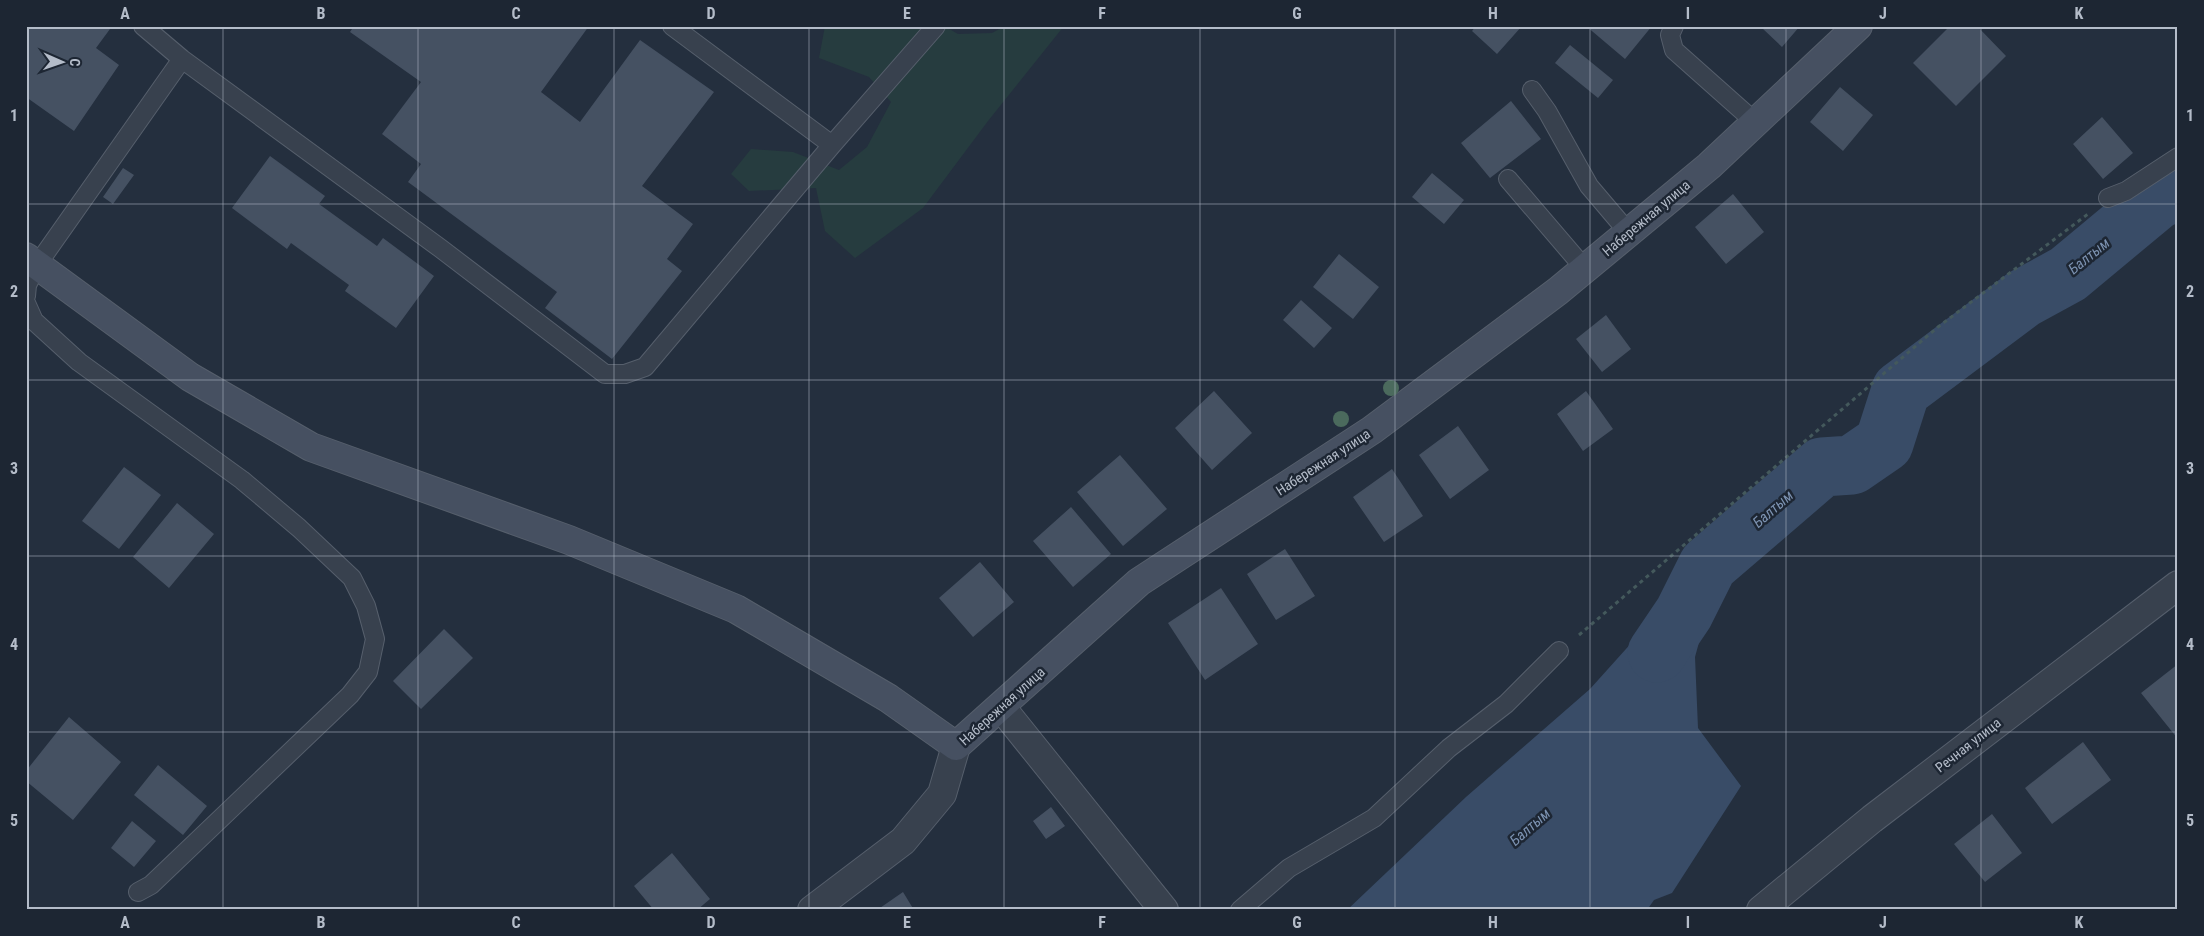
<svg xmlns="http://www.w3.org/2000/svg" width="2204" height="936" font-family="'Roboto Condensed',sans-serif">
  <rect width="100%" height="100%" fill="#242f3e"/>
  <!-- green -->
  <path fill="#263c3f" d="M 825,26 L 944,26 L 958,34 L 992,33 L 1005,26 L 1064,26 L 988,121 L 923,208 L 855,258 L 825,231 L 816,188 L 749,191 L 731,174 L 751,149 L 793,152 L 839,170 L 867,147 L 891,102 L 869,77 L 819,58 Z"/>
  <!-- water -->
  <path fill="#394c67" d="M 1688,580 L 1713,591 L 1695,657 L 1698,728 L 1741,786 L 1672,893 L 1654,900 L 1647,910 L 1347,910 L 1466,797 L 1590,689 Z"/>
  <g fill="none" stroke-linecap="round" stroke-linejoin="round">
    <!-- river -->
    <path stroke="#394c67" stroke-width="59" d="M 1657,653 L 1684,613 L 1708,565 L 1822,467 L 1852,465 L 1884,443 L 1901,390 L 2024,298 L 2068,274 L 2157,200 L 2178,190"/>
  </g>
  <!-- building -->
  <path fill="#455162" d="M 26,26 L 107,26 L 110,29 L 96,48 L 119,65 L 74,131 L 26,97 Z
    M 354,26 L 589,26 L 541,92 L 580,122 L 640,40 L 714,92 L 642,186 L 693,224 L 667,259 L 682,271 L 612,359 L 545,308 L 557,292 L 408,182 L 421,164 L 382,134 L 421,82 L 350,32 Z
    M 1476,26 L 1522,26 L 1497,54 L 1472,31 Z
    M 1586,26 L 1652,26 L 1625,59 Z
    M 1764,26 L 1800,26 L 1782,47 L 1762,28 Z
    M 1950,26 L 1977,26 L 2006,56 L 1956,106 L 1913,63 Z
    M 1570,45 L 1613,80 L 1598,98 L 1555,63 Z
    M 1840,87 L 1873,115 L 1843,151 L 1810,122 Z
    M 1511,101 L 1541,139 L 1490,178 L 1461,143 Z
    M 2102,117 L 2133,153 L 2103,179 L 2073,144 Z
    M 270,156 L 325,196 L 319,204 L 377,246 L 383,238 L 434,276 L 396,328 L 345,291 L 349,285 L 291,243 L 287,249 L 232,208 Z
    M 123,168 L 134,175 L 113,204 L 103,197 Z
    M 1432,173 L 1464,200 L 1444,224 L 1412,197 Z
    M 1733,194 L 1764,232 L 1726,264 L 1695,227 Z
    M 1339,254 L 1379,287 L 1353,319 L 1313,287 Z
    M 1301,300 L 1332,328 L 1314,348 L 1283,320 Z
    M 1606,315 L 1631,349 L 1602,372 L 1576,339 Z
    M 1214,391 L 1252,433 L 1212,470 L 1175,428 Z
    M 1586,391 L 1613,429 L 1583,451 L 1557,414 Z
    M 1458,426 L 1489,470 L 1450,499 L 1419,455 Z
    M 1120,455 L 1167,509 L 1123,546 L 1077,492 Z
    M 124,467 L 161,495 L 119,549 L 82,521 Z
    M 1392,469 L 1423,516 L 1384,542 L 1353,497 Z
    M 177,503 L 214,534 L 169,588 L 133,557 Z
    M 1071,507 L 1111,554 L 1073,587 L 1033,541 Z
    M 1285,549 L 1315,596 L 1276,620 L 1247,574 Z
    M 980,562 L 1014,602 L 973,637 L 939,598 Z
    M 1221,588 L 1258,644 L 1205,680 L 1168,623 Z
    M 444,629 L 473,658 L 421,709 L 393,681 Z
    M 2178,664 L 2178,739 L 2141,693 Z
    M 69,717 L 121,762 L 73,820 L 26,781 L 26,771 Z
    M 2083,742 L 2111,780 L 2052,824 L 2025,788 Z
    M 158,765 L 207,806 L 183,835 L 134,795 Z
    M 1051,807 L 1065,826 L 1046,839 L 1033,821 Z
    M 1992,814 L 2022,853 L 1985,882 L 1954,844 Z
    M 132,821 L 156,841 L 134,867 L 111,848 Z
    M 672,853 L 710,899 L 697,910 L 654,910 L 634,886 Z
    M 903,892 L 914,910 L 877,910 Z"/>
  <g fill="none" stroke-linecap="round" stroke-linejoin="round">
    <!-- lane casing -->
    <g stroke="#565f6c" stroke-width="20">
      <path id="lane" d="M 143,26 L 182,59 L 440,248 L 605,374 L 625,374 L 645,367 L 832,145 L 936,26
        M 672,26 L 832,145
        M 1674,26 L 1670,35 L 1674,50 L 1755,122
        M 1532,90 L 1547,111 L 1589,186 L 1628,232
        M 1508,179 L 1585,269
        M 2108,198 L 2126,191 L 2178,157
        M 26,296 L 27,285 L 37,265 L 182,59
        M 26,303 L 34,321 L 79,362 L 242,480 L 299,528 L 352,578 L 366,606 L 375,639 L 368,672 L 350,695 L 151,885 L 138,892
        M 1240,910 L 1289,868 L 1374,818 L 1449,748 L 1506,704 L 1559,651"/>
    </g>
    <!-- street casing -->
    <g stroke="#565f6c" stroke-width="30">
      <path id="street" d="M 1001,707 L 1164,910
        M 812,910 L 903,841 L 942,794 L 956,746
        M 1761,910 L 1872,819 L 2178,585"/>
    </g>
    <!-- secondary casing -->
    <g stroke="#565f6c" stroke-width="30">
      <path id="secondary" d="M 26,257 L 190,377 L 311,447 L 569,540 L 736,609 L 888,698 L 956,746 L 1139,582 L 1372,430 L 1558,291 L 1709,166 L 1858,26"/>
    </g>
    <!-- path -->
    <path stroke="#44595c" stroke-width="3" stroke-dasharray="4 4" stroke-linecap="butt" d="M 1579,635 L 1938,327 L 2088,214"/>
    <!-- lane -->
    <use href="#lane" stroke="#38414e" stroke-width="18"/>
    <!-- street -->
    <use href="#street" stroke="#38414e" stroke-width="28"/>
    <!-- secondary -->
    <use href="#secondary" stroke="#465061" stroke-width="28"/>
  </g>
  <!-- trees -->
  <g fill="#4b6a5d">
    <circle cx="1391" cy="388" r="8"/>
    <circle cx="1341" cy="419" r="8"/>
  </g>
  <!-- grid -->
  <path fill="none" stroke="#b4bcc9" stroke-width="1" stroke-opacity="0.55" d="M 223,26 L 223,910M 418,26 L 418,910M 614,26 L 614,910M 809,26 L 809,910M 1004,26 L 1004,910M 1200,26 L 1200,910M 1395,26 L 1395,910M 1590,26 L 1590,910M 1786,26 L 1786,910M 1981,26 L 1981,910M 26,204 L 2178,204M 26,380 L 2178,380M 26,556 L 2178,556M 26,732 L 2178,732"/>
  <g text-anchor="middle" stroke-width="5" stroke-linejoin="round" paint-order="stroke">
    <!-- street labels -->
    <g font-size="14" fill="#b4bcc9" stroke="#1d2633">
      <text transform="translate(1646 218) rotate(-40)" y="5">Набережная улица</text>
      <text transform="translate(1323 462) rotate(-33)" y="5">Набережная улица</text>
      <text transform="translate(1002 706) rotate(-42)" y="5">Набережная улица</text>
      <text transform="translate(1968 745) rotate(-38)" y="5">Речная улица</text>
    </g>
    <!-- water labels -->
    <g font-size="15" font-style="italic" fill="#7c92b1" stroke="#1d2633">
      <text transform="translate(2089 256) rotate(-39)" y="5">Балтым</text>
      <text transform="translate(1773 509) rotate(-41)" y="5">Балтым</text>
      <text transform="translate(1530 827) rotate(-41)" y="5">Балтым</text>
    </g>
  </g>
  <!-- border -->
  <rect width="2204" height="936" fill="none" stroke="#1d2633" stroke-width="55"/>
  <!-- north arrow -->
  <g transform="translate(62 62) rotate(92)" stroke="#1d2633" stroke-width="4" paint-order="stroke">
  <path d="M0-4L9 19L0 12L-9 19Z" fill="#b4bcc9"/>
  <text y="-8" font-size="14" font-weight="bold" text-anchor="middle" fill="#b4bcc9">С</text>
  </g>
  <rect x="28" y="28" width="2148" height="880" fill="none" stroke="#b4bcc9" stroke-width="2"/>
  <g font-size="16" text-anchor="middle" font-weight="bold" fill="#b4bcc9">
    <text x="125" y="19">A</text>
    <text x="321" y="19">B</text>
    <text x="516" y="19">C</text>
    <text x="711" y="19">D</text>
    <text x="907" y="19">E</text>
    <text x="1102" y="19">F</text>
    <text x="1297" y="19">G</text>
    <text x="1493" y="19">H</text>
    <text x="1688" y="19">I</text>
    <text x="1883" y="19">J</text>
    <text x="2079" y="19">K</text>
    <text x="14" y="121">1</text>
    <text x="2190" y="121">1</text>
    <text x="14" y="297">2</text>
    <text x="2190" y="297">2</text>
    <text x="14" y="474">3</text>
    <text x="2190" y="474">3</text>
    <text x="14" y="650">4</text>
    <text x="2190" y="650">4</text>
    <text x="14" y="826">5</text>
    <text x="2190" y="826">5</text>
    <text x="125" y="928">A</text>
    <text x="321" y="928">B</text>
    <text x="516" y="928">C</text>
    <text x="711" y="928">D</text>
    <text x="907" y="928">E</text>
    <text x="1102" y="928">F</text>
    <text x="1297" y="928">G</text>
    <text x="1493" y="928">H</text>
    <text x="1688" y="928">I</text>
    <text x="1883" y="928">J</text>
    <text x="2079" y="928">K</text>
  </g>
</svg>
